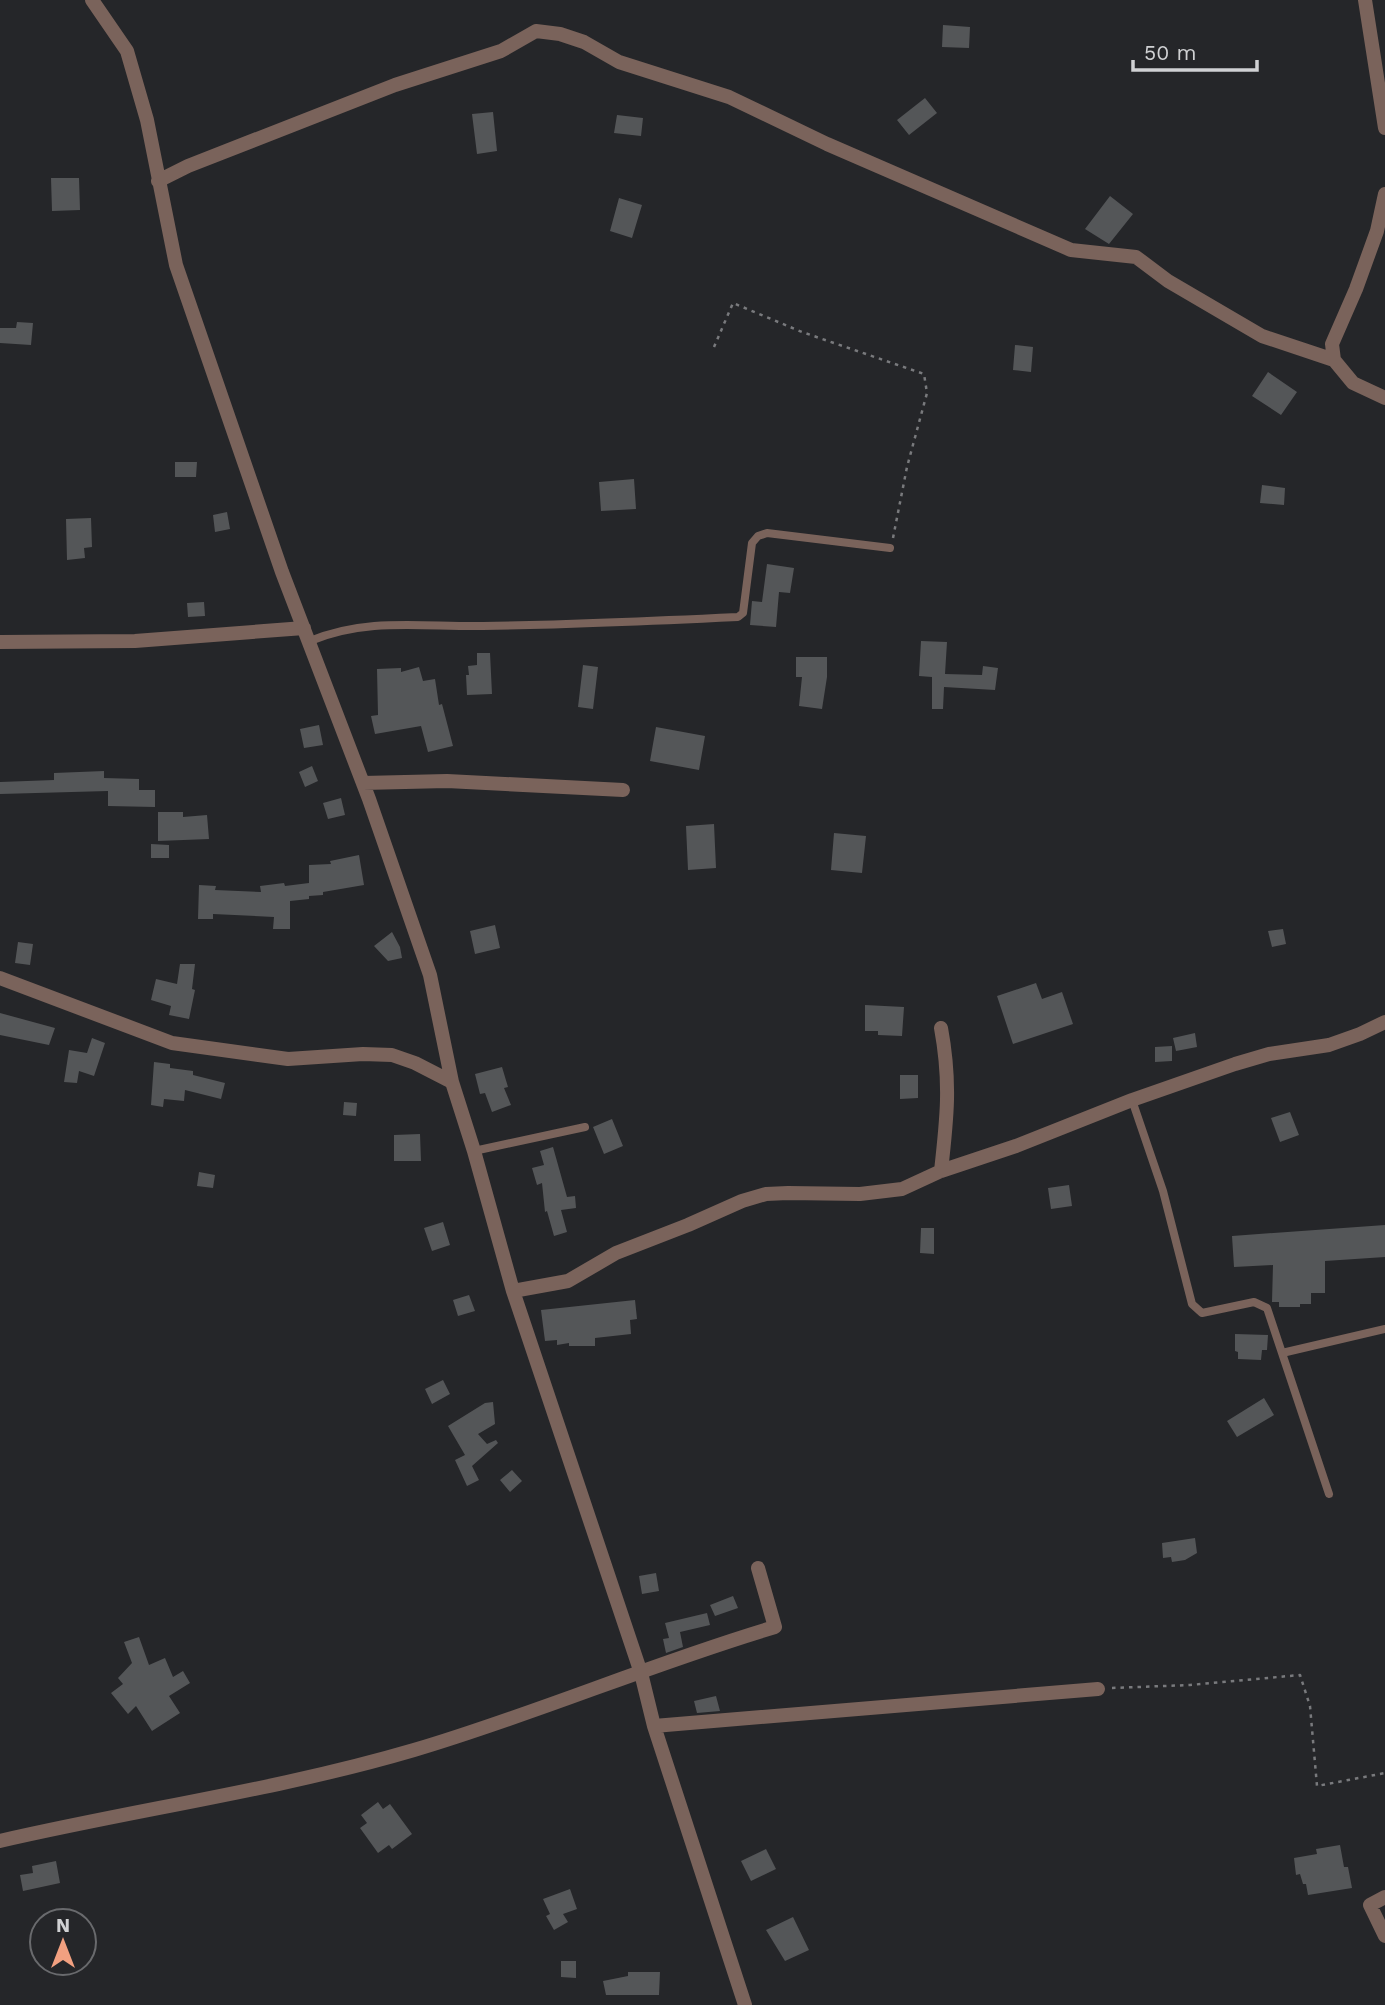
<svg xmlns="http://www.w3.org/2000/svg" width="1385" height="2005" font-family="'Work Sans',sans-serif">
  <rect width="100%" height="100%" fill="#252629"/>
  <!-- building -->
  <path fill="#545658" d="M 943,25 L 970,27 L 969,48 L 942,47 Z
    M 925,98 L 937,113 L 909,135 L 897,120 Z
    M 493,112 L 497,151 L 477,154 L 472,114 Z
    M 617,115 L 643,118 L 641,136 L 614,133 Z
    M 51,178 L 79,178 L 80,210 L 52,211 Z
    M 1110,196 L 1133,214 L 1109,244 L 1085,229 Z
    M 619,198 L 642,205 L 632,238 L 610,231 Z
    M 17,322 L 33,323 L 31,345 L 0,343 L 0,328 L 16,328 Z
    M 1015,345 L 1033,347 L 1031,372 L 1013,370 Z
    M 1268,372 L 1297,392 L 1281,415 L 1252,396 Z
    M 175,462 L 197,462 L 196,477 L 175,477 Z
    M 634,479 L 636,509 L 601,511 L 599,482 Z
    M 1262,485 L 1285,488 L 1284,505 L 1260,503 Z
    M 227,512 L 230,529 L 215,532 L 213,515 Z
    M 91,518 L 92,547 L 84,548 L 85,558 L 67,560 L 66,519 Z
    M 767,564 L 794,568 L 790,593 L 779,592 L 776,627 L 750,625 L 752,601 L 762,602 Z
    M 204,602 L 205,616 L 188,617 L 187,603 Z
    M 921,641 L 947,642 L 945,674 L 982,675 L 983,666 L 998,668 L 995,690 L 944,687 L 943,709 L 932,709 L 932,677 L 919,676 Z
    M 477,653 L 490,653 L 492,694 L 467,695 L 466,675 L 469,675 L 468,666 L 477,665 Z
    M 796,657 L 827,657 L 827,677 L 822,709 L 799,706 L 802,677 L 796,677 Z
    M 583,665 L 598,667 L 593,709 L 578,707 Z
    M 419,667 L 423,681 L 435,679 L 439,705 L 442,704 L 453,746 L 428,752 L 421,726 L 375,734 L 371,716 L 378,715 L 377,669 L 401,668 L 401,672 Z
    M 319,725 L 323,745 L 304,748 L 300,729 Z
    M 656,727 L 705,736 L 699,770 L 650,761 Z
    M 312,766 L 318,781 L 305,787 L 299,772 Z
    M 104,771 L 104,778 L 139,779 L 139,790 L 155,790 L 155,807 L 108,806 L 108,791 L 0,794 L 0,782 L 54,780 L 54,773 Z
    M 341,798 L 345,815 L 328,819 L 323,803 Z
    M 158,812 L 183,812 L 183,817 L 207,815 L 209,839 L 158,841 Z
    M 714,824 L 716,868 L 688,870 L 686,826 Z
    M 834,833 L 866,836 L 862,873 L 831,870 Z
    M 151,844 L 169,845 L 169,858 L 151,858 Z
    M 359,855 L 364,885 L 323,892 L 323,895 L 309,896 L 309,899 L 290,901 L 290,929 L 273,929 L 274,917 L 213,914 L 213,919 L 198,919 L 199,885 L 216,886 L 215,890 L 261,892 L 260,886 L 284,883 L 285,886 L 309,883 L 309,865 L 331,864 L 330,861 Z
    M 495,925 L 500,948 L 475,954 L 470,931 Z
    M 1283,929 L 1286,944 L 1272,947 L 1268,931 Z
    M 392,932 L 400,947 L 402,958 L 388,961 L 374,946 Z
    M 18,942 L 33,944 L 30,965 L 15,963 Z
    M 180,964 L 195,964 L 192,989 L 195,990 L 189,1019 L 169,1015 L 171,1006 L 151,1000 L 156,979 L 177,984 Z
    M 1036,983 L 1042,999 L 1062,992 L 1073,1024 L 1013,1044 L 997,996 Z
    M 865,1005 L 904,1007 L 902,1036 L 878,1035 L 878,1031 L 865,1031 Z
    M 0,1013 L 55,1028 L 49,1045 L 0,1035 Z
    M 1195,1033 L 1197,1047 L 1176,1051 L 1173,1038 Z
    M 92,1038 L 105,1043 L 94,1076 L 79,1071 L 77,1083 L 64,1082 L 69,1050 L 87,1053 Z
    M 1172,1046 L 1172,1061 L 1155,1062 L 1155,1047 Z
    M 154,1062 L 170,1064 L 170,1068 L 193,1071 L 193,1075 L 225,1083 L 221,1099 L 185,1090 L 184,1101 L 164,1099 L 163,1107 L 151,1105 Z
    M 502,1067 L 508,1087 L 504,1088 L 511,1105 L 492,1112 L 485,1093 L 480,1094 L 475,1074 Z
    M 900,1075 L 918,1075 L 918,1098 L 900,1099 Z
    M 344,1102 L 357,1103 L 356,1116 L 343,1115 Z
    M 1290,1112 L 1299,1135 L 1280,1142 L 1271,1118 Z
    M 612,1119 L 623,1146 L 604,1154 L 593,1127 Z
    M 420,1134 L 421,1161 L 394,1161 L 394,1135 Z
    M 553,1147 L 567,1197 L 575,1196 L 576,1208 L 561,1210 L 567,1232 L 554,1236 L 547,1211 L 545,1212 L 542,1183 L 537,1185 L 532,1168 L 544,1165 L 540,1151 Z
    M 199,1172 L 215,1175 L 213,1188 L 197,1186 Z
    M 1069,1185 L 1072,1206 L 1051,1209 L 1048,1188 Z
    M 443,1222 L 450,1245 L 432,1251 L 424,1228 Z
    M 1385,1225 L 1385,1257 L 1325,1261 L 1325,1293 L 1311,1293 L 1311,1304 L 1300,1304 L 1300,1307 L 1279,1307 L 1279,1302 L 1272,1302 L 1273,1265 L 1234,1267 L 1232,1236 Z
    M 921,1228 L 934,1228 L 934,1254 L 920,1253 Z
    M 469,1295 L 475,1311 L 458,1316 L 453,1300 Z
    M 635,1300 L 637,1319 L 630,1320 L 631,1334 L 595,1338 L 595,1346 L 569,1346 L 569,1343 L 557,1345 L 557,1340 L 545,1341 L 541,1310 Z
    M 1235,1334 L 1268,1335 L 1267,1350 L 1262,1350 L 1261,1360 L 1238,1359 L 1238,1352 L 1235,1351 Z
    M 443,1380 L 450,1394 L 432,1404 L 425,1389 Z
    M 1264,1398 L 1274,1415 L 1237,1437 L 1227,1421 Z
    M 493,1402 L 495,1424 L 478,1434 L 487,1444 L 496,1440 L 498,1443 L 472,1466 L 479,1480 L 467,1486 L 455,1460 L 465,1455 L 448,1426 L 485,1403 Z
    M 512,1470 L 522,1481 L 510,1492 L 500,1480 Z
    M 1195,1538 L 1197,1553 L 1185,1560 L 1172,1562 L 1171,1557 L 1163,1558 L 1162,1543 Z
    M 656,1573 L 659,1591 L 642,1594 L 639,1576 Z
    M 733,1596 L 738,1608 L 715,1616 L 710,1605 Z
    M 707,1613 L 710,1625 L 680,1632 L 683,1647 L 666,1653 L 663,1639 L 669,1638 L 665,1623 Z
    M 139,1637 L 149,1665 L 165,1658 L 173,1677 L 183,1671 L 190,1683 L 169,1696 L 180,1713 L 152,1731 L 136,1706 L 128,1714 L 111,1693 L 123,1684 L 118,1678 L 132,1663 L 124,1642 Z
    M 716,1696 L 720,1711 L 697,1713 L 694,1701 Z
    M 378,1802 L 383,1809 L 390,1804 L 412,1834 L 392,1849 L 389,1845 L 378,1853 L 360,1828 L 367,1823 L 361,1815 Z
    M 1340,1845 L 1344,1867 L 1348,1867 L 1352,1888 L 1308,1895 L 1306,1884 L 1303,1884 L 1300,1874 L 1296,1875 L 1294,1858 L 1317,1854 L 1316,1849 Z
    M 766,1849 L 776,1869 L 751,1881 L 741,1861 Z
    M 56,1861 L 60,1883 L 23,1891 L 20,1875 L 33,1873 L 32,1866 Z
    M 570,1889 L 577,1909 L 563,1914 L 568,1922 L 554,1930 L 546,1916 L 550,1914 L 543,1899 Z
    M 793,1917 L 809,1950 L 785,1961 L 766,1930 Z
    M 561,1961 L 576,1961 L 576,1978 L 561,1977 Z
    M 628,1972 L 660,1972 L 659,1995 L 606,1995 L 603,1981 L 628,1976 Z"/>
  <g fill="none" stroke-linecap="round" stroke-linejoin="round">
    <!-- path -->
    <path stroke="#797a7d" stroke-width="2.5" stroke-dasharray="3.5 5" stroke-linecap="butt" d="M 714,347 L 733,303 L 802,332 L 924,374 L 927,393 L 907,467 L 893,538
      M 1112,1688 L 1190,1685 L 1300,1675 L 1310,1706 L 1317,1786 L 1385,1773"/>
    <!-- service -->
    <path stroke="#7a635b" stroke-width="8" d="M 310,641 C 367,617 423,627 483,626 C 568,625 653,621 738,617 L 743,613 L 752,543 L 758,536 L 767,533 L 890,548
      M 1132,1100 L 1163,1191 L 1192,1304 L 1202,1313 L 1254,1302 L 1267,1308 L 1329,1494
      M 474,1151 L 585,1127
      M 1282,1353 L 1385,1329"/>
    <!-- minor -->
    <path stroke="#7a635b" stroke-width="14" d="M 92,0 L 127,51 L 147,120 L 176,265 L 282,572 L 369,799 L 430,975 L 452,1082
      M 1365,0 L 1385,128
      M 158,181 L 188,166 L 395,85 L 501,51 L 536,31 L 560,34 L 584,42 L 619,62 L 729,97 L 827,144 L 1071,250 L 1136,257 L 1168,281 L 1262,336 L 1334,360
      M 1385,194 L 1377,231 L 1356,289 L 1332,344 L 1334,360 L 1353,383 L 1385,398
      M 0,642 L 135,641 L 304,628
      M 363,783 L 447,781 L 623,790
      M 0,978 L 172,1043 L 288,1059 L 363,1054 L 392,1055 L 415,1063 L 452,1082 L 474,1151 L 513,1291 L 641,1673 L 654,1726 L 745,2005
      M 941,1028 C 951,1082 947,1118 941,1171
      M 513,1291 L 568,1281 L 616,1253 L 688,1225 L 742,1201 L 766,1194 L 788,1193 L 860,1194 L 902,1189 L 941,1171 L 1016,1146 L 1132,1100 L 1235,1064 L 1269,1054 L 1329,1045 L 1360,1034 L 1385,1022
      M 654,1726 L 1098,1689
      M 0,1841 C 138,1809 278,1790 414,1750 C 536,1714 653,1663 775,1627 L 758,1568
      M 1385,1897 L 1370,1905 L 1385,1936"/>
  </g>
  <!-- north arrow -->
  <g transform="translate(63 1942)"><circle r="33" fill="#252629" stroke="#696a6d" stroke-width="2"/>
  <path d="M0-5L12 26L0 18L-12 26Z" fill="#f2a080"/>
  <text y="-10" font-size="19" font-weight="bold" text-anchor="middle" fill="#d0d1d3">N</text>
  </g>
  <!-- scale -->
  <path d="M1133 60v10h124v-10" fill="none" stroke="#d0d1d3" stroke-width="3.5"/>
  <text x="1144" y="60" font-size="21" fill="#d0d1d3" stroke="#252629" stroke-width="5" paint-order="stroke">50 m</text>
</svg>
